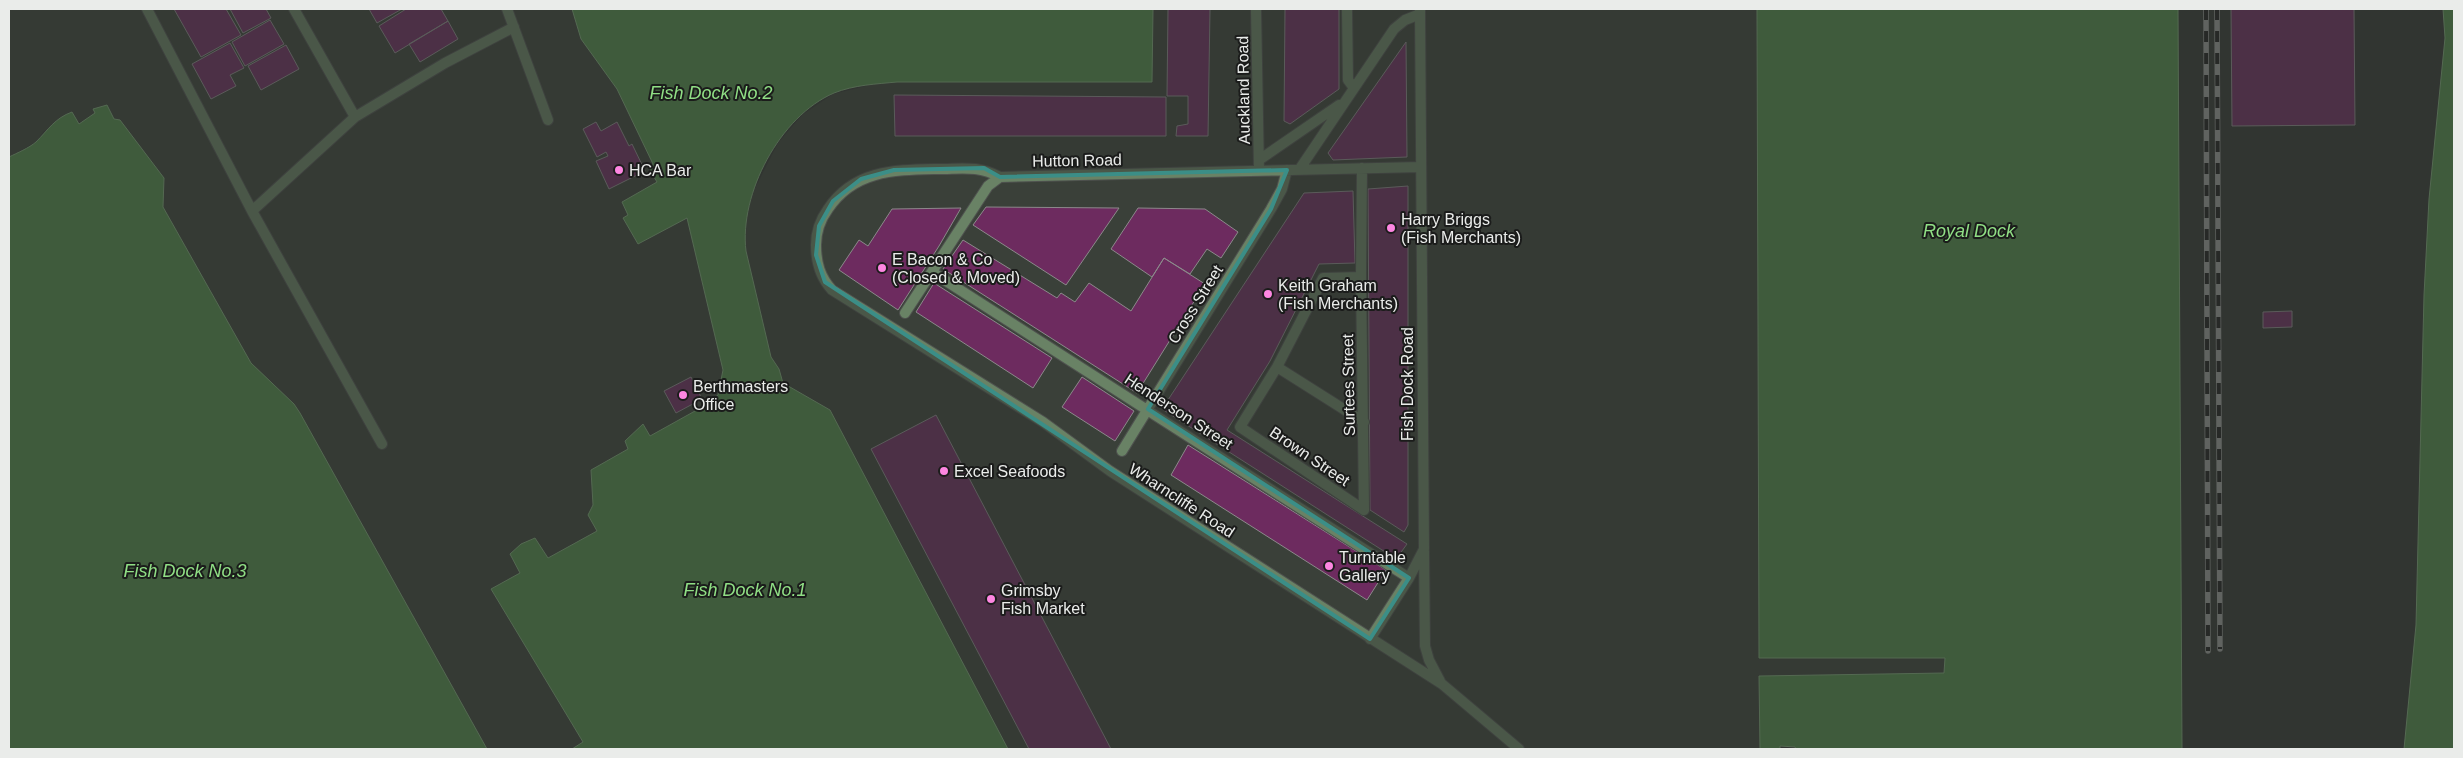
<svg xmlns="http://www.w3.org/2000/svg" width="2463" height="758" font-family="Arial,sans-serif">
  <rect width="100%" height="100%" fill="#323532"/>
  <!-- built -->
  <path fill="#3a4039" d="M 9,9 L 572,9 L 581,39 L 617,89 L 634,123 L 653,164 L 650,170 L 657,182 L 622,202 L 628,215 L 623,218 L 638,244 L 687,218 L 723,370 L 718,395 L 704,406 L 650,436 L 643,424 L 629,448 L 591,470 L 593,505 L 591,512 L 598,530 L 491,589 L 583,742 L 572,749 L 487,749 L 300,413 L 294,404 L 251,363 L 163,207 L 164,178 L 120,121 L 114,119 L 107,105 L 93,109 L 96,113 L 87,120 L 44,131 L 36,142 L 9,157 Z
    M 1153,9 L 1757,9 L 1760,658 L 1945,657 L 1944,673 L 1760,676 L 1760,749 L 1008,749 L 830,410 L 784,383 L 779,369 L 771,357 L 746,251 L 744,235 L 747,210 L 753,192 L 778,143 L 802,115 L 833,94 L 874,84 L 897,82 L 1152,82 Z"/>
  <!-- water -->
  <path fill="#508b49" stroke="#7ea879" d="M 572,9 L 1153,9 L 1152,82 L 897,82 C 876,84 854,85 834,93 C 780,116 739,194 746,251 L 771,357 L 779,369 L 783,383 L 830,410 L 1008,749 L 572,749 L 583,742 L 491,589 L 520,573 L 510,554 L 521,544 L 535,538 L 548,558 L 597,531 L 588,515 L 593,505 L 591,470 L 628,449 L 625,441 L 643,424 L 650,436 L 704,406 L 718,395 L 723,370 L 687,218 L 638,244 L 623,218 L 628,215 L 622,202 L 657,182 L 650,170 L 653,164 L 617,89 L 581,39 Z
    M 1757,9 L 2178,9 L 2182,749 L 1796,749 L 1795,747 L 1780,746 L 1780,749 L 1760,749 L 1759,676 L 1944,673 L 1945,658 L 1759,658 Z
    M 2443,9 L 2454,9 L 2454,749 L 2404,749 L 2416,625 L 2424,295 L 2429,199 L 2445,38 Z
    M 107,105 L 114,119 L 120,120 L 164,178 L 163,207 L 251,363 L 294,404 L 300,413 L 487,749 L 9,749 L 9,157 C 17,153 29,148 36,142 C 48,130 55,118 72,112 L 79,124 L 95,113 L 93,109 Z"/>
  <!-- building -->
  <path fill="#6d2b5f" stroke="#8c898b" d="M 174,9 L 226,9 L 241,35 L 201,57 Z
    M 230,9 L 266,9 L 271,18 L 243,33 Z
    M 369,9 L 402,9 L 377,23 Z
    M 406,9 L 441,9 L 448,21 L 395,53 L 379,26 Z
    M 1168,9 L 1210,9 L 1208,136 L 1176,136 L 1177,126 L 1188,124 L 1188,96 L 1167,96 Z
    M 1285,9 L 1339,9 L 1339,89 L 1290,124 L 1284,121 Z
    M 2231,9 L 2354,9 L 2355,125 L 2232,126 Z
    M 270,20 L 284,44 L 245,66 L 232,42 Z
    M 448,21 L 458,39 L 420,62 L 409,44 Z
    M 1406,42 L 1407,157 L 1333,160 L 1328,153 Z
    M 230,43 L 244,68 L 230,75 L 236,86 L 211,99 L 192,64 Z
    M 286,45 L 299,69 L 261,90 L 248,66 Z
    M 894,95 L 1166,97 L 1166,136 L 895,136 Z
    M 596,122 L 601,131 L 617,122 L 629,146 L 632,144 L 645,171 L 609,189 L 596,161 L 608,156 L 606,152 L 597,157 L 583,129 Z
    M 1408,186 L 1408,525 L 1404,532 L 1370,510 L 1368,189 Z
    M 1353,191 L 1355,263 L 1319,264 L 1270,361 L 1227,430 L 1407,544 L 1399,555 L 1393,557 L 1162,409 L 1304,193 Z
    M 986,207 L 1119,208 L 1066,285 L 973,225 Z
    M 961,208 L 939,246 L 898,310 L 839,270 L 859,240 L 868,246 L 892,209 Z
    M 1138,208 L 1205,209 L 1238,232 L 1221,258 L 1207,249 L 1190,274 L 1164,258 L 1152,277 L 1111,249 Z
    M 963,240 L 1057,298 L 1061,293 L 1075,302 L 1089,283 L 1131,311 L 1164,258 L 1205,284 L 1137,393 L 943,269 Z
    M 934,283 L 1052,358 L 1033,388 L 916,312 Z
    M 2292,311 L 2292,327 L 2263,328 L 2263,312 Z
    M 691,377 L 702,399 L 676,413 L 664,391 Z
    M 1082,377 L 1134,411 L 1115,441 L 1062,407 Z
    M 936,415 L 1111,749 L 1029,749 L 871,449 Z
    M 1188,445 L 1386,570 L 1367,600 L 1171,475 Z"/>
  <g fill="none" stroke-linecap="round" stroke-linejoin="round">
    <!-- street casing -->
    <g stroke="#4f524f" stroke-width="12">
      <path id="street" d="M 147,9 L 252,211 L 382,444
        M 294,9 L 355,117
        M 507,9 L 548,120
        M 1256,9 L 1259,171
        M 1347,9 L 1348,80 L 1354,88
        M 1259,160 L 1339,105
        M 1421,167 L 1000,177 C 977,165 962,169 937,169 C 894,170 854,170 828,209 C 820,220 816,232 816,245 C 816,263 820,277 832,290 L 1043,422 L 1110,471 L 1442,684 L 1519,749
        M 1362,168 L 1361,277 L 1364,510
        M 1299,170 L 1394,29 L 1405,20 L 1420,14
        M 252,211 L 355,117 L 445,63 L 514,27
        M 932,272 L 1409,578
        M 1361,277 L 1323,278 L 1277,367 L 1240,427 L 1364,510
        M 905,313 L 988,186 L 1000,177
        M 1277,367 L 1364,422
        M 1122,451 L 1271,209 L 1282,189 L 1287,170
        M 1424,551 L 1425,646 L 1429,660 L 1440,681
        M 1370,639 L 1409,578 L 1424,549 L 1420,9"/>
    </g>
    <!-- street -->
    <use href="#street" stroke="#698265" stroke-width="10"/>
    <!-- rail casing -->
    <g stroke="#999c99" stroke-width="5.5">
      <path id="rail" d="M 2206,9 L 2208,651
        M 2217,9 L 2220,649"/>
    </g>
    <!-- rail -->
    <use href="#rail" stroke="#1b1c1b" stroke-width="4" stroke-dasharray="11" stroke-linecap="butt"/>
  </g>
  <!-- marked area -->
  <path d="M0 0H2463V758H0ZM 984,168 L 1000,177 L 1287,170 L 1271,209 L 1148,409 L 1409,578 L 1370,639 L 825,282 L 816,255 L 819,226 L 833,201 L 861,179 L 894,170 Z" fill="#323532" fill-opacity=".55" fill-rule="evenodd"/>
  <path fill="none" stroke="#3b8e87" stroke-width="4" stroke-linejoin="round" d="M 984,168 L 1000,177 L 1287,170 L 1271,209 L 1148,409 L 1409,578 L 1370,639 L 825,282 L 816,255 L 819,226 L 833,201 L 861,179 L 894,170 Z"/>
  <!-- markers -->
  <g fill="#fd86e1" stroke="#1b1c1b" stroke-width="2">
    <circle cx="619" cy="170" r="5"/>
    <circle cx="1391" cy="228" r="5"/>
    <circle cx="882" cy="268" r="5"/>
    <circle cx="1268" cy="294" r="5"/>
    <circle cx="683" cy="395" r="5"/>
    <circle cx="944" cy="471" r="5"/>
    <circle cx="1329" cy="566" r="5"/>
    <circle cx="991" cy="599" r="5"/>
  </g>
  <g text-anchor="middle" stroke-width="4" stroke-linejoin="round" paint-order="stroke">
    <!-- street labels -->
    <g font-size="16" fill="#eaecea" stroke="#1b1c1b">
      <text transform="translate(1243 90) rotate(-91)" y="6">Auckland Road</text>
      <text transform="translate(1077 160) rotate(-1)" y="6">Hutton Road</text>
      <text transform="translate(1195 304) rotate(-58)" y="6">Cross Street</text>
      <text transform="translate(1407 384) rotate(-90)" y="6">Fish Dock Road</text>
      <text transform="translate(1348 385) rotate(-91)" y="6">Surtees Street</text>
      <text transform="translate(1179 411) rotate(33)" y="6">Henderson Street</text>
      <text transform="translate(1310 456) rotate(34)" y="6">Brown Street</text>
      <text transform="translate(1182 500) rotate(33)" y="6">Wharncliffe Road</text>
    </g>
    <!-- poi labels -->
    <g font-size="16" fill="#eaecea" stroke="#1b1c1b" text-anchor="start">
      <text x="629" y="176">HCA Bar</text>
      <text x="1401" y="225">Harry Briggs<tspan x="1401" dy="18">(Fish Merchants)</tspan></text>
      <text x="892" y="265">E Bacon &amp; Co<tspan x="892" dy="18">(Closed &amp; Moved)</tspan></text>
      <text x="1278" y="291">Keith Graham<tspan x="1278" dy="18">(Fish Merchants)</tspan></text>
      <text x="693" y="392">Berthmasters<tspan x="693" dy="18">Office</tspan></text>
      <text x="954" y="477">Excel Seafoods</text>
      <text x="1339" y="563">Turntable<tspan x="1339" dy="18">Gallery</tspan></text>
      <text x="1001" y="596">Grimsby<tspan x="1001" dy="18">Fish Market</tspan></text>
    </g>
    <!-- water labels -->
    <g font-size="18" font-style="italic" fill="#90df85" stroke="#1b1c1b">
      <text x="711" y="99">Fish Dock No.2</text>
      <text x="1969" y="237">Royal Dock</text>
      <text x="185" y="577">Fish Dock No.3</text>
      <text x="745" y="596">Fish Dock No.1</text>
    </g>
  </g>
  <!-- border -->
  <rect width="2463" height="758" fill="none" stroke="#eaecea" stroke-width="20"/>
</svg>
